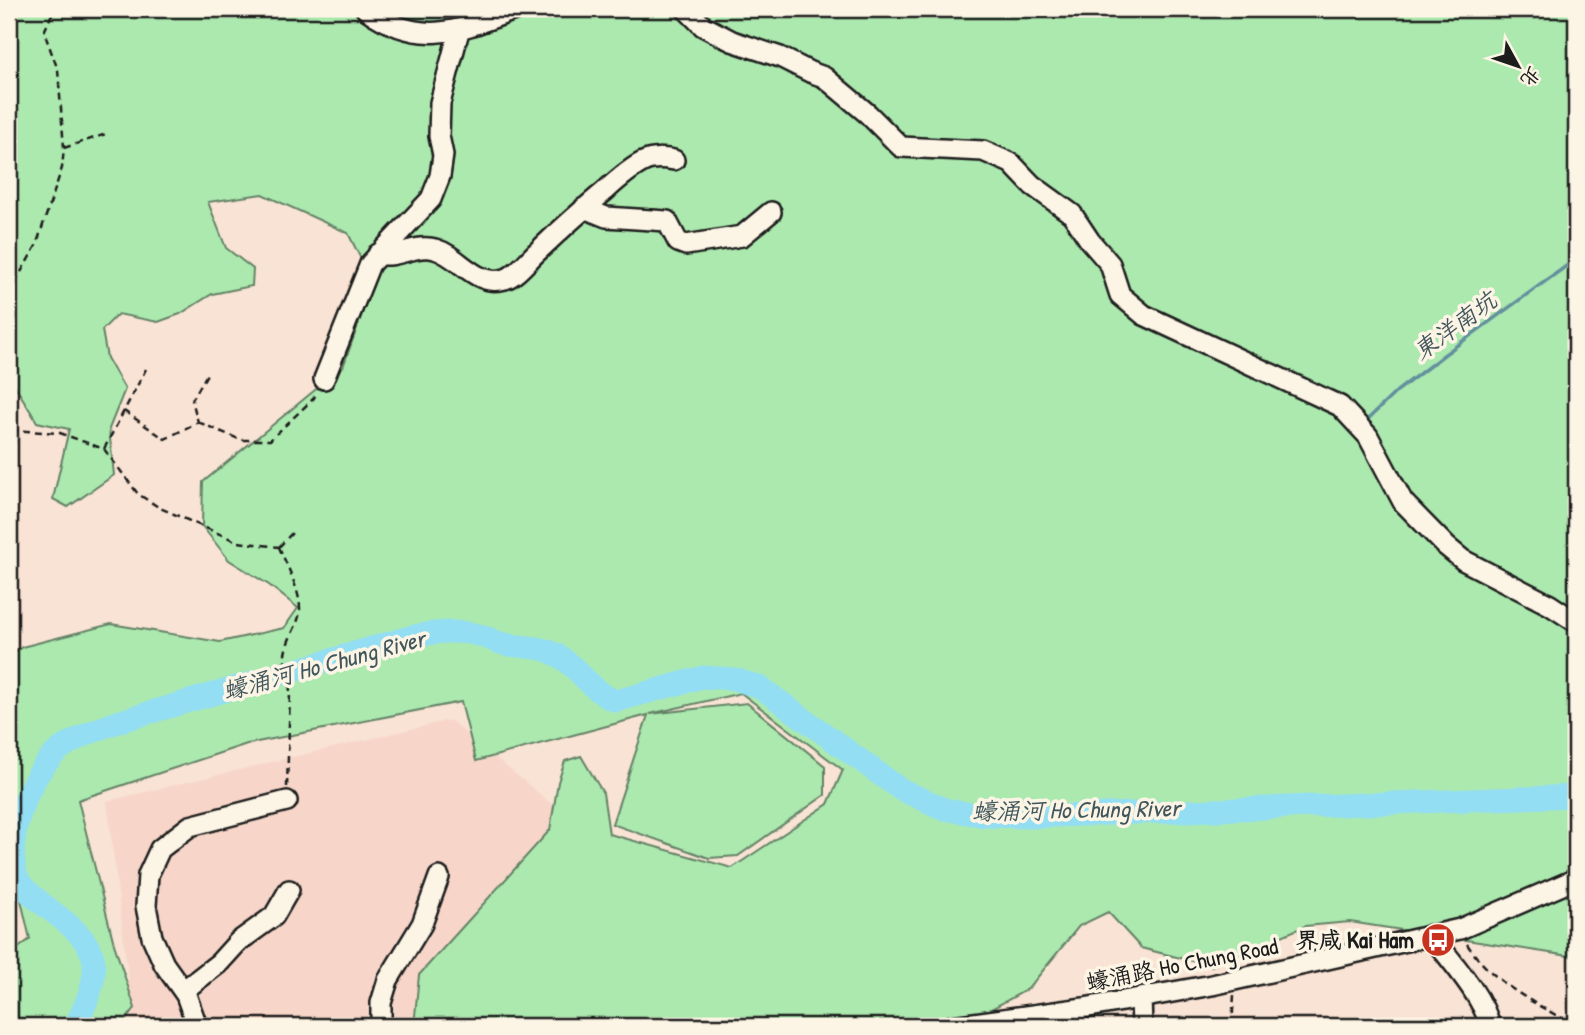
<svg xmlns="http://www.w3.org/2000/svg" width="1585" height="1035" font-family="'Patrick Hand','LXGW WenKai TC',sans-serif">
  <rect width="100%" height="100%" fill="#f9e3d4"/>
  <filter id="ink" filterUnits="userSpaceOnUse"><feTurbulence type="fractalNoise" baseFrequency=".0143" numOctaves="2"/><feDisplacementMap in="SourceGraphic" scale="14" xChannelSelector="R" yChannelSelector="G"/><feConvolveMatrix kernelMatrix="1 2 1 2 8 2 1 2 1" color-interpolation-filters="sRGB"/></filter>
  <g filter="url(#ink)">
    <!-- built -->
    <path fill="#f7d6c9" d="M 450,720 L 745,964 L 711,1026 L 134,1026 L 107,801 Z"/>
    <!-- green -->
    <path fill="#ace9af" stroke="#648266" stroke-width="2" d="M 9,9 L 1576,9 L 1576,957 L 1350,922 L 1305,926 L 1212,966 L 1141,948 L 1108,912 L 1079,926 L 1028,989 L 960,1026 L 414,1026 L 419,975 L 550,830 L 558,782 L 565,761 L 581,756 L 603,793 L 609,834 L 732,868 L 828,804 L 843,770 L 741,693 L 650,714 L 747,703 L 825,766 L 825,795 L 738,856 L 709,858 L 612,824 L 648,715 L 476,761 L 461,702 L 247,744 L 78,800 L 114,944 L 135,1008 L 121,1026 L 9,1026 L 9,955 L 30,939 L 9,848 L 9,656 L 22,647 L 111,624 L 220,642 L 284,628 L 298,608 L 269,585 L 229,560 L 202,526 L 203,482 L 343,367 L 373,283 L 348,233 L 262,194 L 208,202 L 226,248 L 253,269 L 252,286 L 212,294 L 180,314 L 158,322 L 118,314 L 102,330 L 107,358 L 125,389 L 109,429 L 114,475 L 68,507 L 53,499 L 69,429 L 37,422 L 9,376 Z"/>
    <g fill="none" stroke-linecap="round" stroke-linejoin="round">
      <!-- stream -->
      <path stroke="#63909d" stroke-width="3.5" d="M 1365,422 L 1397,391 L 1445,354 L 1576,259"/>
      <!-- river -->
      <path stroke="#93def3" stroke-width="23" d="M 75,1026 C 85,1007 100,976 92,954 C 82,926 39,907 20,883 C 0,847 28,775 59,750 C 77,737 97,730 117,722 L 413,636 C 434,633 457,629 478,635 C 487,637 495,642 504,644 C 522,648 540,645 557,655 C 579,667 591,692 616,701 L 703,677 L 734,679 L 760,687 L 900,789 L 944,809 L 984,816 L 1030,817 L 1576,796"/>
      <!-- minor casing -->
      <g stroke="#1c1c1c" stroke-width="24">
        <path id="minor" d="M 366,9 C 421,49 461,30 517,9
          M 686,9 L 703,26 L 732,41 L 780,57 L 810,72 L 824,77 L 868,114 L 901,147 L 983,151 L 1011,163 L 1032,185 L 1072,214 L 1090,241 L 1110,264 L 1120,295 L 1144,315 L 1340,406 L 1368,436 L 1403,502 L 1446,546 L 1463,560 L 1550,605 L 1576,622
          M 584,208 L 606,217 L 667,221 L 678,242 L 686,245 L 742,236 L 771,212
          M 378,254 C 398,259 416,243 435,249 C 460,256 476,288 505,279 C 516,276 528,260 537,252 C 559,231 581,211 605,191 C 616,181 629,169 643,162 C 653,157 663,158 674,160
          M 324,379 L 370,264 L 431,199 L 440,176 L 443,155 L 439,136 L 440,103 L 459,31
          M 1431,935 C 1450,960 1483,996 1490,1026
          M 183,991 L 219,963 L 238,942 L 274,916 L 289,890
          M 1141,998 L 1142,1026
          M 197,1026 L 186,995 L 164,964 L 152,937 L 146,906 L 148,875 L 160,849 L 190,826 L 287,801
          M 381,1026 L 381,1003 L 388,980 L 422,924 L 439,877
          M 952,1026 L 1084,1008 L 1212,985 L 1460,929 L 1576,879"/>
      </g>
      <!-- path -->
      <path stroke="#1c1c1c" stroke-width="2.5" stroke-dasharray="7 5" stroke-linecap="butt" d="M 64,148 L 109,133
        M 9,293 L 36,246 L 62,168 L 64,148 L 58,70 L 44,32 L 51,16 L 60,9
        M 124,411 L 165,439 L 198,422 L 192,400 L 207,374
        M 198,422 L 241,440 L 270,440 L 314,398 L 317,391
        M 9,426 L 15,441 L 9,502
        M 11,430 L 60,433 L 104,449 L 138,494 L 160,508 L 238,542 L 279,547
        M 104,449 L 146,369
        M 279,547 C 286,564 300,590 300,609 C 300,626 283,642 285,661 C 286,672 290,682 290,693 L 287,787
        M 279,547 L 293,532
        M 1467,944 C 1492,983 1536,1004 1576,1026
        M 1232,1026 L 1234,995"/>
      <!-- minor -->
      <use href="#minor" stroke="#fcf5e5" stroke-width="19"/>
    </g>
  </g>
  <!-- icons -->
  <defs>
    <g id="bus-disc" transform="scale(1.75)"><circle r="9.5" fill="#c8321e" stroke="#fcf5e5"/><path d="M-5-6H5V4H4V6H2V4H-2V6H-4V4H-5ZM-3.5-4V0h7V-4ZM-3.5 1.2v1.5H-2V1.2ZM2 1.2v1.5H3.5V1.2Z" fill="#fff"/></g>
  </defs>
  <g fill-rule="evenodd">
    <use href="#bus-disc" x="1438" y="940"/>
  </g>
  <g text-anchor="middle" stroke-width="7" stroke-linejoin="round" paint-order="stroke">
    <!-- poi labels -->
    <g font-size="23" font-weight="bold" fill="#1c1c1c" stroke="#fcf5e5" text-anchor="end">
      <text x="1414" y="948">界咸 Kai Ham</text>
    </g>
    <!-- street labels -->
    <g font-size="23" fill="#1c1c1c" stroke="#fcf5e5">
      <text transform="translate(1182 964) rotate(-11)" y="8">蠔涌路 Ho Chung Road</text>
    </g>
    <!-- water labels -->
    <g font-size="24" font-style="italic" fill="#40565c" stroke="#fcf5e5">
      <text transform="translate(1455 326) rotate(-36)" y="8">東洋南坑</text>
      <text transform="translate(324 665) rotate(-15)" y="8">蠔涌河 Ho Chung River</text>
      <text transform="translate(1076 810) rotate(-1)" y="8">蠔涌河 Ho Chung River</text>
    </g>
  </g>
  <!-- margin -->
  <rect width="1585" height="1035" fill="none" stroke="#fcf5e5" stroke-width="35"/>
  <rect x="18" y="18" width="1550" height="1000" fill="none" stroke="#1c1c1c" stroke-width="2.5" filter="url(#ink)"/>
  <!-- north arrow -->
  <g transform="translate(1518 66) rotate(130)" stroke="#fcf5e5" stroke-width="5" paint-order="stroke">
  <path d="M0-5L12 26L0 18L-12 26Z" fill="#1c1c1c"/>
  <text y="-10" font-size="19" font-weight="bold" text-anchor="middle" fill="#1c1c1c">北</text>
  </g>
</svg>
